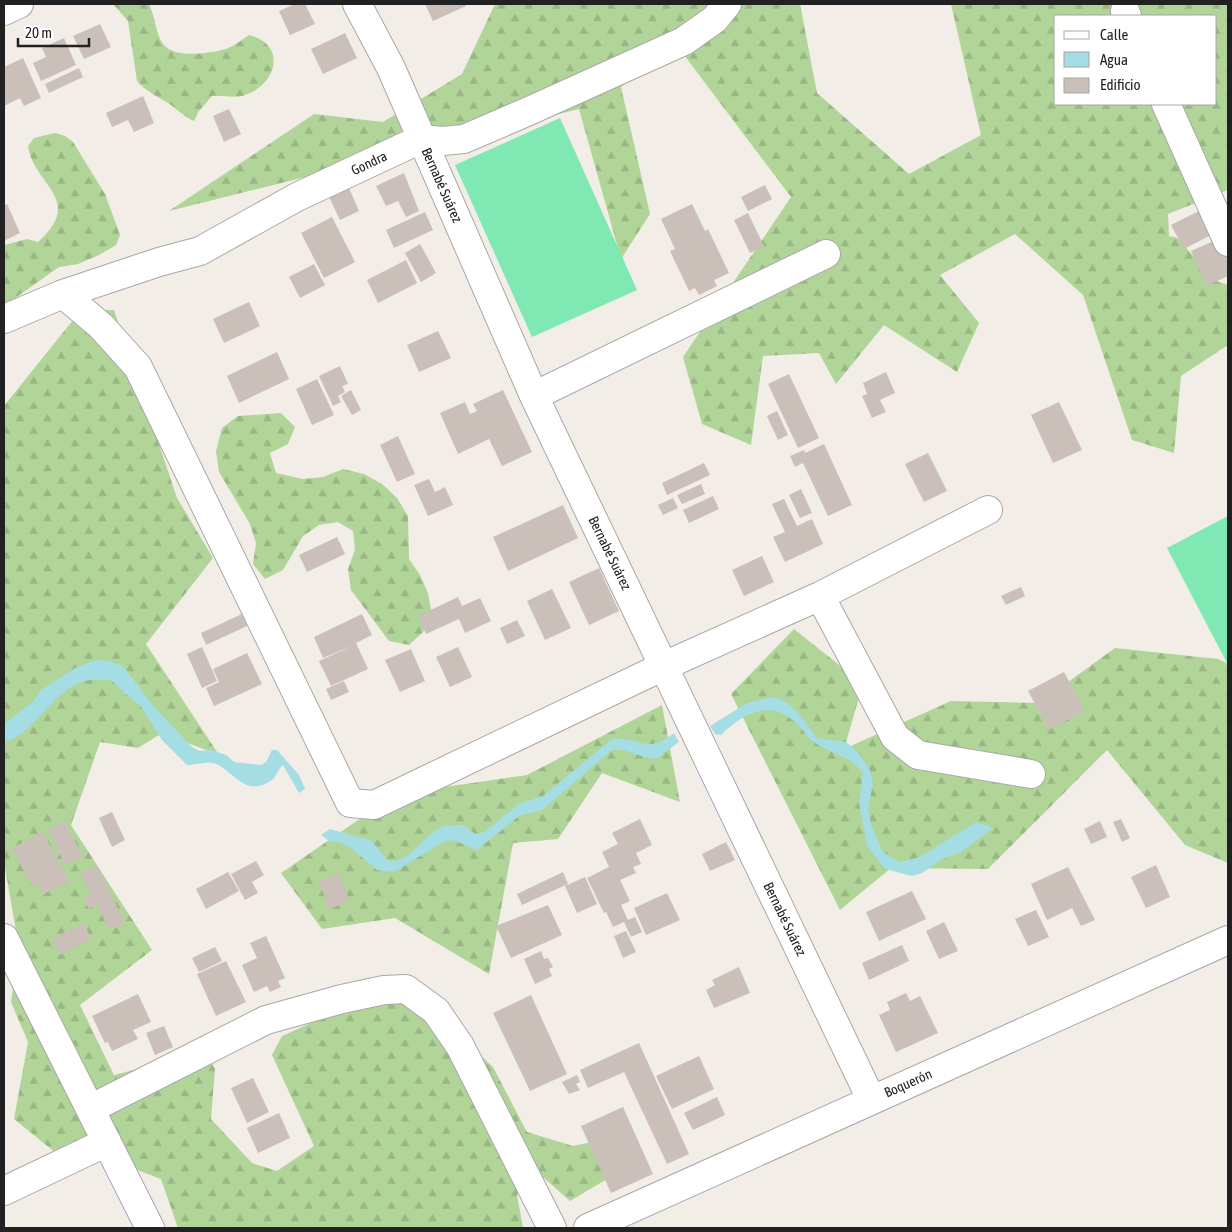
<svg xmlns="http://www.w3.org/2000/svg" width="1232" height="1232" font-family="'Asap Condensed',sans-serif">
  <defs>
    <pattern id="forest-firs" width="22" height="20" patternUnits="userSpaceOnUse" patternTransform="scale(1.25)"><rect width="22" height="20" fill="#b1d598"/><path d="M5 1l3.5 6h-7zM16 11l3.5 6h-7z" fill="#98b783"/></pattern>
  </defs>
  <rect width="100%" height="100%" fill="#f2ede7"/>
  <!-- forest -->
  <path fill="url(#forest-firs)" fill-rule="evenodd" d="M 113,4 L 149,4 C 155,16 156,35 163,44 C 173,58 206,54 222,50 C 232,48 241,40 249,35 C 288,45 277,86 242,96 C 233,98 221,95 212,96 L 199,111 L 194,121 C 185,117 179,111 171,105 C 159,97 146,92 137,81 L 128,21 Z
    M 495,4 L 800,4 L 817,93 L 909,174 L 981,135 L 951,4 L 1228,4 L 1228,190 L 1168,214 L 1169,236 L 1178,238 L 1213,280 L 1228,285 L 1228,345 L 1181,376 L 1174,453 L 1132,440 L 1083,295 L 1015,234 L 940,275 L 979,323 L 957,372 L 884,325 L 836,384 L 819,353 L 763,356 L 751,445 L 702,424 L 683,357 L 791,197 L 675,43 L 621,87 L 650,214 L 621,259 L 579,109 L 169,211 L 314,114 L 383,122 L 462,74 ZM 1056,16 L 1216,16 L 1216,104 L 1056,104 Z
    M 55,133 L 65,136 L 73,142 L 105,194 L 120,235 L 116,245 L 99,255 L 78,264 L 59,267 L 4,306 L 4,245 L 27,239 L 38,242 C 86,199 33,185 28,146 L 34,138 Z
    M 81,310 L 114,310 L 177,498 L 213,558 L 146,644 L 219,755 L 162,733 L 138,748 L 100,742 L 71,825 L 152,950 L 80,1005 L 114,1075 L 205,1052 L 215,1069 L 211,1119 L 252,1163 L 277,1171 L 314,1146 L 272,1055 L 282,1036 L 403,982 L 493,1067 L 527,1132 L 573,1146 L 616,1137 L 624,1169 L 570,1201 L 536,1171 L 517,1195 L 523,1228 L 178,1228 L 161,1179 L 94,1154 L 62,1158 L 14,1119 L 28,1042 L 11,1002 L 19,948 L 4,862 L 4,406 Z
    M 281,413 L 295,427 L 288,444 L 270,453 L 276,473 L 303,479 L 323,477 L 343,469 L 364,474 L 382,484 L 397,498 L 408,516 L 409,559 L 420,575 L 428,593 L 432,615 L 423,632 L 409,645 L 389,641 L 351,590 L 348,569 L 355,550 L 353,531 L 338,522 L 319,525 L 303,536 L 283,570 L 265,579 L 253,564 L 256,543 L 250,524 L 219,472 L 216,451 L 222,428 L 238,416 Z
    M 794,629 L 863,684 L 844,749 L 951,701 L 1039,703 L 1115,648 L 1218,659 L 1228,664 L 1228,863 L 1185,845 L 1107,750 L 988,869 L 891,868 L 840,910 L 731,694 Z
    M 662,705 L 680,802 L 602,773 L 558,839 L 513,843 L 489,974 L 395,918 L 322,929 L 281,873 L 396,794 L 527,775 Z"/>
  <!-- pitch -->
  <path fill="#7fe8b3" d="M 560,118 L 637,290 L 532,337 L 455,165 Z
    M 1228,516 L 1228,665 L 1167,548 Z"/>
  <!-- water -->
  <path fill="#a4dde4" d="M 96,660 L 110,661 L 124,667 L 155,708 L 192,747 L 199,751 L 211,750 L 226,755 L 234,762 L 261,765 L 266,762 L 272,750 L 277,750 L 299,775 L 305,789 L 299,793 L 283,765 C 278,769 276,777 272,780 C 244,799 234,770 214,763 C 207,761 195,765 187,765 L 162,740 L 140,705 L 129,697 L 111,680 C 103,680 92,679 84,681 C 50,692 33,736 4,742 L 4,724 L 33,702 L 41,690 L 75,668 Z
    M 771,697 C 793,699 804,722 817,738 L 846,742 L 858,752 L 869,768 L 873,783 L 868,809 L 871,825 L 883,852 L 900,862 L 920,857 L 976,822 L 993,828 L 961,852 L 942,859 L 922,873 L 912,876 L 885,869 L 867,846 L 859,803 L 863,773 C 850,756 833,754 815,743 C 807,738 802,727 794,721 C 769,699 742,714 721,735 L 715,734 L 710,726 L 747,703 Z
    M 674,733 L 679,742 L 656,759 C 640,758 628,748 612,750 L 542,810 L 519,816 L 477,850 L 453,840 L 443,842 L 394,872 L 377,870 L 351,848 L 340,842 L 330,842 L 321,835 L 330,829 L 372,841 L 387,860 C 407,867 427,831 444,826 C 449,825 457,825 464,825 L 475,834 L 484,832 L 519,804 L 543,796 L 612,739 C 642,737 646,755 674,733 Z"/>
  <!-- building -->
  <path fill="#cbbfba" d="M 295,4 L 305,4 L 315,24 L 290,35 L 279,11 Z
    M 425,4 L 465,4 L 466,6 L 433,21 Z
    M 100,24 L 111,47 L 84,59 L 73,36 Z
    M 345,33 L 357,58 L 323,74 L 311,49 Z
    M 64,38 L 76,65 L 41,81 L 33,63 L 46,57 L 42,48 Z
    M 23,58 L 41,98 L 24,106 L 20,98 L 4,106 L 4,67 Z
    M 79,68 L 83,77 L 49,93 L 45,84 Z
    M 143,96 L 154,123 L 134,132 L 128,120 L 112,127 L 106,113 Z
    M 229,109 L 241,134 L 224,142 L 213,116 Z
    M 404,173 L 419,211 L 406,217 L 398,201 L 386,206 L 376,186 Z
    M 765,185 L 772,199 L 748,211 L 741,197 Z
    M 349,188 L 359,211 L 340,220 L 329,197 Z
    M 7,204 L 20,233 L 4,241 L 4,206 Z
    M 692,204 L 705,231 L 708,229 L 729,273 L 714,280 L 717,286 L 699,295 L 695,288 L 689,291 L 670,251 L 675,249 L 661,219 Z
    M 1201,210 L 1213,234 L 1184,249 L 1171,225 Z
    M 425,212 L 433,230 L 394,248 L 386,230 Z
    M 748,213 L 764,246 L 750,253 L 734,220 Z
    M 332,217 L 355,262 L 324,278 L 301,233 Z
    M 1218,239 L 1228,260 L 1228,276 L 1207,286 L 1191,251 Z
    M 420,244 L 436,273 L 421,282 L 405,253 Z
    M 406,260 L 417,283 L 378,303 L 367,280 Z
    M 314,264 L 325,285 L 300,298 L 289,277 Z
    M 249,302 L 260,326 L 224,343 L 213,319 Z
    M 438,331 L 451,358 L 419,372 L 407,345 Z
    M 277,352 L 289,379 L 239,403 L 227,376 Z
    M 340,366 L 348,384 L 342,386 L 345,392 L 338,396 L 341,402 L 333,406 L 319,376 Z
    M 886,372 L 895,393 L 880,400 L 886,412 L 872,418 L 862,396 L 867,394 L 863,383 Z
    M 789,374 L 819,438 L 798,448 L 768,384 Z
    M 317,379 L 334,415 L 312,425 L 296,389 Z
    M 351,390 L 361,410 L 352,415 L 341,396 Z
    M 503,390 L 532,452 L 502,466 L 489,439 L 458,454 L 440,413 L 465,402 L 470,414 L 477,411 L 473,404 Z
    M 1059,402 L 1082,450 L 1053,463 L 1031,415 Z
    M 777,411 L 788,435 L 778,440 L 767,416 Z
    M 398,436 L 415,474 L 397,482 L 380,445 Z
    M 824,444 L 852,505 L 828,516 L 803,463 L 795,467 L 790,456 L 804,450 L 805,453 Z
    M 928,453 L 947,491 L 924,502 L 905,464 Z
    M 704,463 L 710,475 L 667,495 L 662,483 Z
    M 429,479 L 435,492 L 445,487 L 453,505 L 428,516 L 414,485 Z
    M 701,484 L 705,494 L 682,504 L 677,495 Z
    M 801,489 L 812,513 L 800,518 L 789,495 Z
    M 713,496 L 719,509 L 689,523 L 683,510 Z
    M 673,498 L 678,508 L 663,515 L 658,505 Z
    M 784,499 L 797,526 L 812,519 L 823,544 L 785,562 L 773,537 L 785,532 L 772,504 Z
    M 563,505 L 578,538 L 508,571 L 493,537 Z
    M 337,537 L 345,554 L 307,572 L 299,555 Z
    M 762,556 L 774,582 L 744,596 L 732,570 Z
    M 599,568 L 619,611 L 589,625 L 569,582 Z
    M 1021,587 L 1025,596 L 1006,605 L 1001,596 Z
    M 552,589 L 571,628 L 545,640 L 527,601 Z
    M 458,597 L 462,606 L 480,598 L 491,621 L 465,633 L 459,619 L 426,634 L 418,616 Z
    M 242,614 L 247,626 L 206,645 L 201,633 Z
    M 362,614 L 372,635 L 356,643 L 368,669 L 331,686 L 319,661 L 354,645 L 323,658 L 314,637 Z
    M 517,620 L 525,636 L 507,644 L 500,628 Z
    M 202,647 L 217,681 L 202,688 L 187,654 Z
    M 458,647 L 472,677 L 450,687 L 436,657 Z
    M 411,649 L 425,681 L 400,692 L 385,660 Z
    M 247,653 L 262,684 L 214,706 L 206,688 L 219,682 L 213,669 Z
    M 1064,672 L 1085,710 L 1049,730 L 1028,691 Z
    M 344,681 L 349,692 L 331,700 L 326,689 Z
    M 112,812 L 125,840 L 112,847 L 99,818 Z
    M 640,819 L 652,845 L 636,853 L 641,864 L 633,867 L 636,873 L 620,880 L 630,901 L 621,905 L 628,920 L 635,917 L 642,932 L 631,937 L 624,922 L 613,927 L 606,912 L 604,913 L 587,878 L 609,867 L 602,852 L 618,844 L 612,833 Z
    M 1121,819 L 1130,838 L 1122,842 L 1113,822 Z
    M 65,821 L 83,857 L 65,865 L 48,829 Z
    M 1100,821 L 1107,837 L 1091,844 L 1084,829 Z
    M 43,832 L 69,881 L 44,894 L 38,884 L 33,887 L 12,848 Z
    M 726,842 L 735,860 L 710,871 L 702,854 Z
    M 256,861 L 264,875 L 252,882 L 258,893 L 245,900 L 231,874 Z
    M 97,865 L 125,923 L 110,931 L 97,905 L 89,909 L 83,898 L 91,894 L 81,873 Z
    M 1156,865 L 1170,897 L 1146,908 L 1131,877 Z
    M 1068,867 L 1095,920 L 1081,926 L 1072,908 L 1047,920 L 1031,884 Z
    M 228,872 L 239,891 L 206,909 L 196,889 Z
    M 563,872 L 568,884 L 522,905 L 517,894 Z
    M 339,873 L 350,901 L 329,909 L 319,881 Z
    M 585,877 L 597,904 L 577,913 L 565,886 Z
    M 912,891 L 926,919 L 879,941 L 866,912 Z
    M 667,893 L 680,920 L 646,935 L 634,908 Z
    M 548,905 L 562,935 L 511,958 L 496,926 Z
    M 1036,910 L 1049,937 L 1028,946 L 1015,919 Z
    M 944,922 L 958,951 L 939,959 L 926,931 Z
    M 84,923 L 91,939 L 60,955 L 52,939 Z
    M 626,931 L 636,952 L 623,958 L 614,936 Z
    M 266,936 L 285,978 L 278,981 L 281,987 L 270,992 L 267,986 L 254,992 L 242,965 L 257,958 L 250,943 Z
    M 902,945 L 909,961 L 869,980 L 862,963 Z
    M 215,947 L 222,961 L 199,972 L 192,958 Z
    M 541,951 L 544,959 L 548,958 L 553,967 L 549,969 L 552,976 L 535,984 L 524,959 Z
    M 226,961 L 246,1002 L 216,1016 L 197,974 Z
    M 739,967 L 750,993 L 714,1008 L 706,990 L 715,985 L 712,980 Z
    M 906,993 L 910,1001 L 920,996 L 938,1033 L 896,1052 L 879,1015 L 890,1010 L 887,1002 Z
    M 138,994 L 151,1022 L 133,1030 L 138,1039 L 112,1051 L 108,1042 L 105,1043 L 92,1016 Z
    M 531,995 L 567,1074 L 530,1091 L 493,1013 Z
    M 164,1026 L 173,1047 L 155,1055 L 146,1033 Z
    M 639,1043 L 689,1154 L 667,1164 L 624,1072 L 588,1088 L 580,1070 Z
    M 699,1056 L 714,1089 L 672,1109 L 656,1076 Z
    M 577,1075 L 580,1082 L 576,1084 L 580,1090 L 569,1094 L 562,1082 Z
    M 253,1078 L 269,1112 L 247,1123 L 231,1088 Z
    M 717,1097 L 725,1115 L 693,1130 L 684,1113 Z
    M 623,1107 L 653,1174 L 611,1193 L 581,1126 Z
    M 279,1113 L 290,1138 L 258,1153 L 247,1128 Z"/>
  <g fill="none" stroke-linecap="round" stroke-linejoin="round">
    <!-- minor casing -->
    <g stroke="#a8a8a8" stroke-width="30">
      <path id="minor" d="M 357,4 L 391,68 L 534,396 L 871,1099
        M 4,11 L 19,4
        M 1125,11 L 1127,16
        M 1166,104 L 1228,242
        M 63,294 L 101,326 L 138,367 L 350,803 L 374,805 L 664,666 L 820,596 L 988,510
        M 4,319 L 63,294 L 159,262 L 200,251 L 297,197 L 421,139 L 443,141 L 464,139 L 529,111 L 684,41 L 715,19 L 727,4
        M 534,396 L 826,254
        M 820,596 L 895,737 L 918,755 L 1031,774
        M 4,938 L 150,1228
        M 90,1109 L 266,1020 L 342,999 L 384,990 L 406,989 L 436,1011 L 460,1046 L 552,1228
        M 4,1191 L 107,1142
        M 588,1228 L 1228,940"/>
    </g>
    <!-- minor -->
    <use href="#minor" stroke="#fff" stroke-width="28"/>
  </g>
  <g text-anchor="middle" stroke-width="4" stroke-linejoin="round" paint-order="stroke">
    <!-- street labels -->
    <g font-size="14" fill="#212121" stroke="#fff">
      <text transform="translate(369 163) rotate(-25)" y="5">Gondra</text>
      <text transform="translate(442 185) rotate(66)" y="5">Bernabé Suárez</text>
      <text transform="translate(610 553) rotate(64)" y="5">Bernabé Suárez</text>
      <text transform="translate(785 919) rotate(64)" y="5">Bernabé Suárez</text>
      <text transform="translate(908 1083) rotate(-24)" y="5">Boquerón</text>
    </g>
  </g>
  <!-- border -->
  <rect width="1232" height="1232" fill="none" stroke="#212121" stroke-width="10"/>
  <!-- legend -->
  <rect x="1054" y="15" width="162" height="90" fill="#ffffff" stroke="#a6a6a6"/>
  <rect x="1064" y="31" width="25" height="8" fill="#ffffff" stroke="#a6a6a6"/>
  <text x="1100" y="40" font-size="15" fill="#212121">Calle</text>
  <rect x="1064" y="52" width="25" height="15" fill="#a4dde4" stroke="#a6a6a6"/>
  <text x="1100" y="65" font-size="15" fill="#212121">Agua</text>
  <rect x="1064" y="78" width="25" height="15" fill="#cbbfba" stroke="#a6a6a6"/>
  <text x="1100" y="90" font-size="15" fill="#212121">Edificio</text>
  <!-- scale -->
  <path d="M18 38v8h71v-8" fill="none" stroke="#212121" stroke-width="2.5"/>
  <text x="25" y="38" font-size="15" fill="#212121" stroke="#ffffff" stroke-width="4" paint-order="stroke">20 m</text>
</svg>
